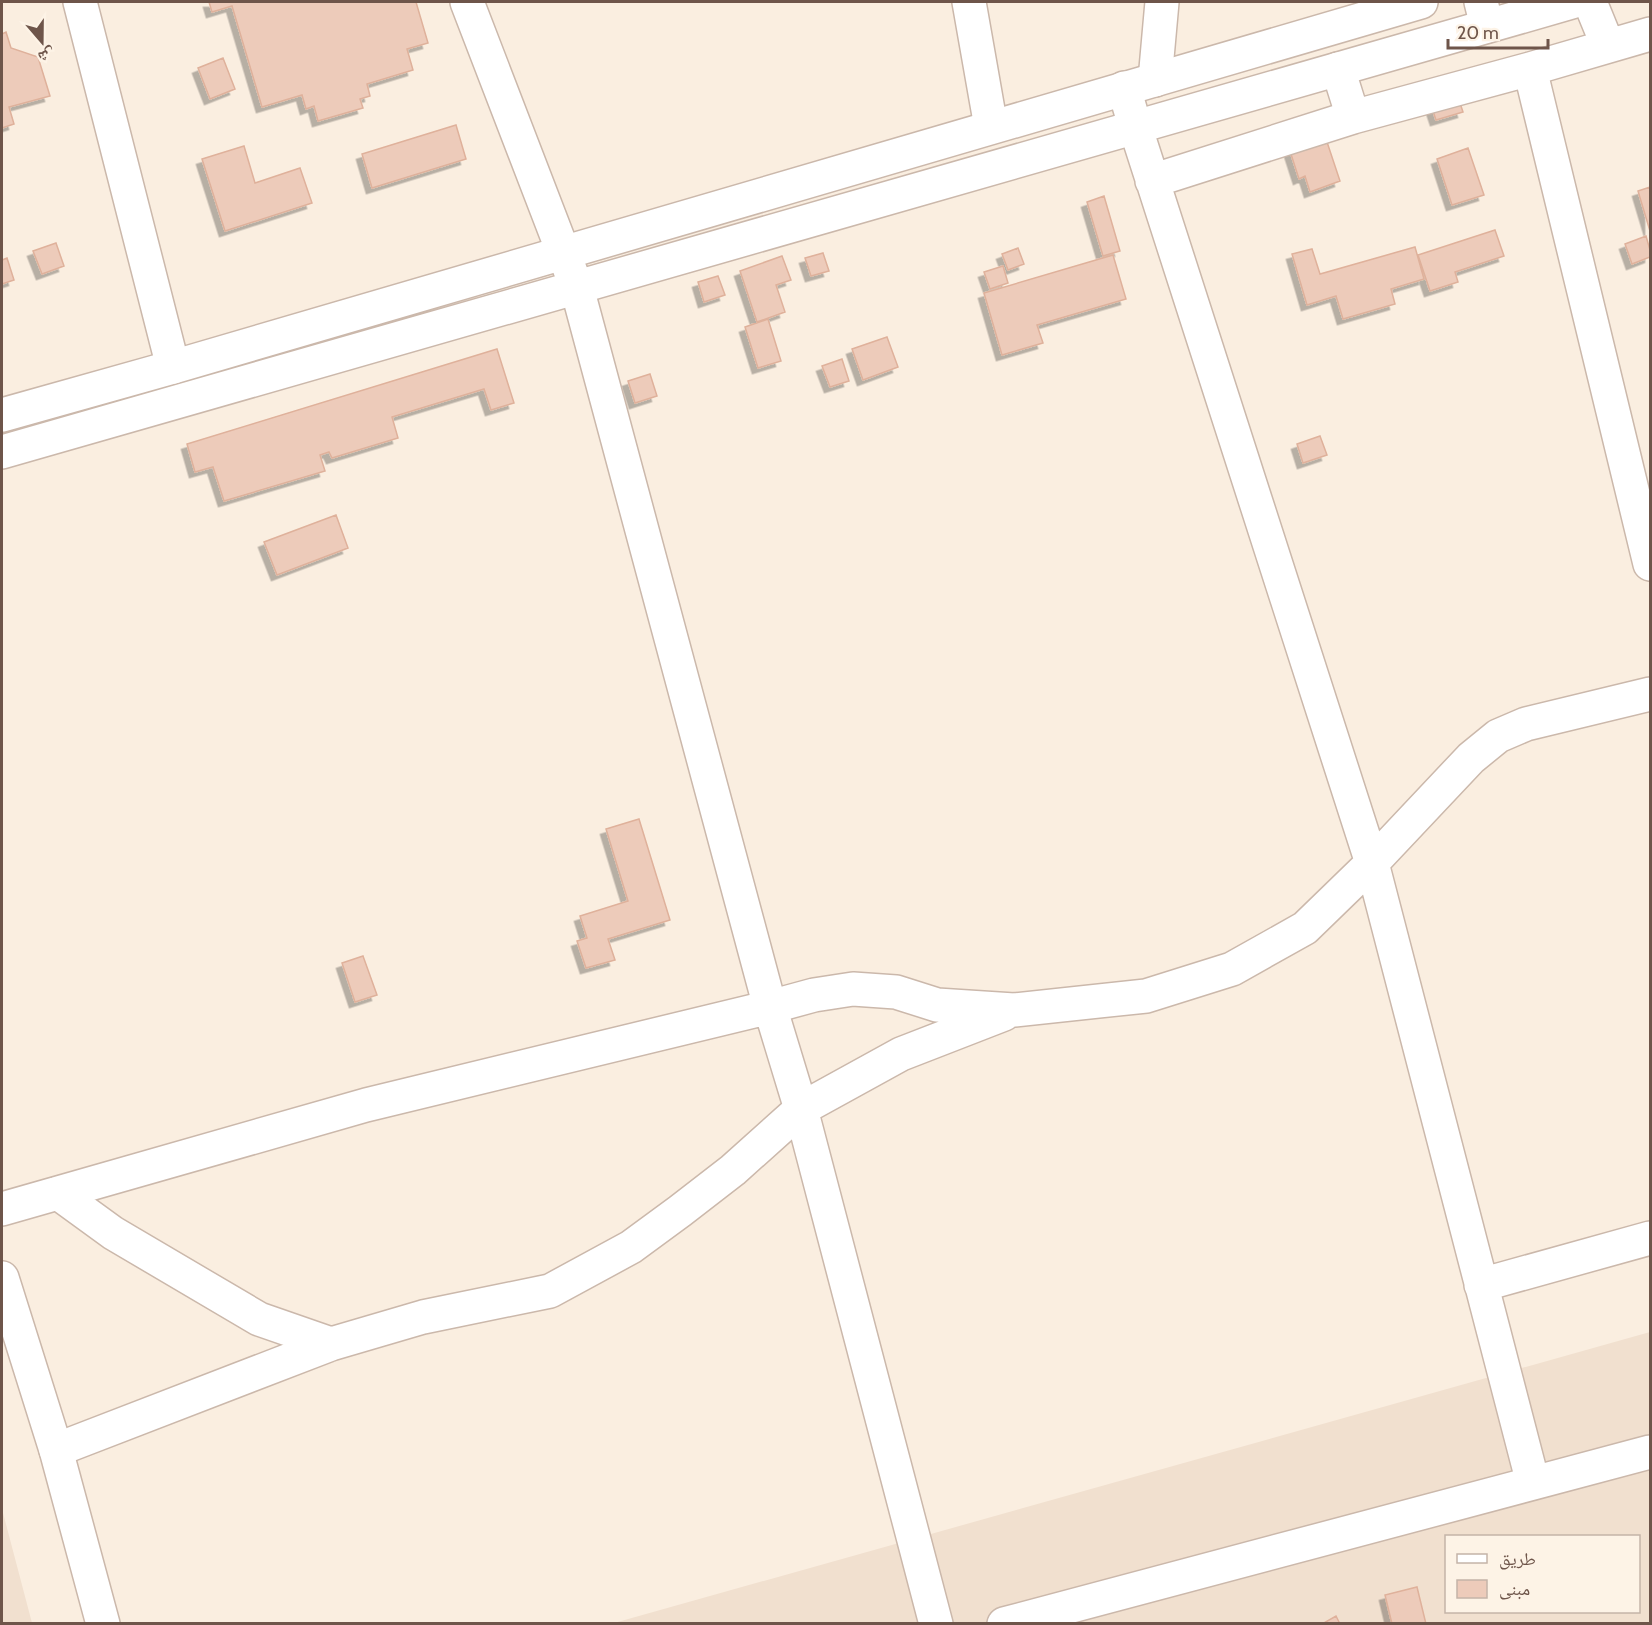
<svg xmlns="http://www.w3.org/2000/svg" width="1652" height="1625" font-family="Cabin,'Noto Naskh Arabic',sans-serif">
  <defs>
    <filter id="shadow"><feDropShadow dx="-5.5" dy="5.5" stdDeviation="0" flood-color="#0004"/></filter>
  </defs>
  <rect width="100%" height="100%" fill="#faeee0"/>
  <!-- residential -->
  <path fill="#f1e0cf" fill-rule="evenodd" d="M 1650,1332 L 1650,1623 L 614,1623 ZM 1446,1536 L 1638,1536 L 1638,1612 L 1446,1612 Z
    M 2,1509 L 32,1623 L 2,1623 Z"/>
  <!-- building -->
  <path fill="#edcbba" stroke="#dfb19b" stroke-width="1.5" filter="url(#shadow)" d="M 209,2 L 416,2 L 428,43 L 407,49 L 413,70 L 367,84 L 370,96 L 360,99 L 363,108 L 318,121 L 314,106 L 306,109 L 302,95 L 262,107 L 232,6 L 212,12 Z
    M 6,32 L 11,48 L 38,57 L 50,96 L 9,107 L 14,124 L 2,128 L 2,34 Z
    M 223,58 L 235,89 L 210,99 L 198,68 Z
    M 1458,97 L 1463,112 L 1436,120 L 1431,105 Z
    M 456,125 L 466,159 L 372,188 L 362,154 Z
    M 1326,139 L 1340,181 L 1310,192 L 1305,176 L 1299,179 L 1290,151 Z
    M 244,146 L 255,183 L 300,168 L 312,203 L 225,231 L 202,159 Z
    M 1468,148 L 1484,195 L 1452,205 L 1437,159 Z
    M 1650,187 L 1650,231 L 1638,191 Z
    M 1104,196 L 1120,251 L 1103,256 L 1087,202 Z
    M 1495,230 L 1504,256 L 1455,272 L 1458,282 L 1430,291 L 1418,255 Z
    M 1646,236 L 1650,250 L 1650,257 L 1632,264 L 1625,244 Z
    M 56,243 L 64,266 L 42,274 L 33,251 Z
    M 1415,247 L 1424,279 L 1391,289 L 1395,304 L 1343,319 L 1336,296 L 1307,305 L 1292,254 L 1312,249 L 1320,274 Z
    M 1018,248 L 1024,264 L 1008,270 L 1002,254 Z
    M 823,253 L 829,271 L 811,276 L 805,258 Z
    M 1113,255 L 1126,299 L 1037,325 L 1043,343 L 1002,355 L 984,293 Z
    M 782,256 L 791,280 L 776,285 L 785,312 L 757,322 L 740,271 Z
    M 7,258 L 14,280 L 2,284 L 2,260 Z
    M 1003,266 L 1008,283 L 990,289 L 984,272 Z
    M 718,276 L 725,295 L 704,302 L 698,282 Z
    M 768,319 L 781,361 L 758,368 L 745,327 Z
    M 887,337 L 898,367 L 863,380 L 852,349 Z
    M 497,349 L 514,403 L 491,410 L 484,389 L 392,417 L 398,438 L 332,458 L 329,452 L 320,455 L 325,471 L 224,501 L 213,467 L 195,472 L 187,444 Z
    M 842,359 L 849,381 L 830,387 L 822,366 Z
    M 650,374 L 657,396 L 635,403 L 628,381 Z
    M 1320,436 L 1327,455 L 1303,463 L 1297,444 Z
    M 336,515 L 348,548 L 277,575 L 264,542 Z
    M 639,819 L 670,920 L 608,939 L 615,960 L 586,968 L 577,941 L 587,938 L 580,916 L 628,901 L 606,829 Z
    M 363,956 L 377,995 L 355,1002 L 342,963 Z
    M 1417,1587 L 1426,1624 L 1392,1624 L 1385,1595 Z
    M 1336,1616 L 1340,1624 L 1322,1624 Z"/>
  <g fill="none" stroke-linecap="round" stroke-linejoin="round">
    <!-- minor casing -->
    <g stroke="#cbb8ab" stroke-width="36">
      <path id="minor" d="M 80,2 L 173,367
        M 467,2 L 577,288 L 770,1007 L 801,1109 L 936,1624
        M 969,2 L 991,127
        M 1481,2 L 1487,26
        M 1590,2 L 1608,46
        M 1338,69 L 1353,117
        M 1530,69 L 1650,564
        M 1155,80 L 1162,2
        M 1124,88 L 1135,126 L 1372,863 L 1533,1483
        M 1152,181 L 1353,117 L 1530,69 L 1650,34
        M 58,1193 L 113,1233 L 259,1319 L 331,1344
        M 2,1209 L 366,1105 L 770,1007 L 814,995 L 853,989 L 896,992 L 937,1005 L 1014,1010 L 1146,996 L 1232,969 L 1305,928 L 1372,863 L 1471,758 L 1498,736 L 1526,724 L 1650,694
        M 1481,1285 L 1650,1238
        M 56,1450 L 331,1344 L 423,1317 L 550,1291 L 631,1247 L 680,1211 L 733,1170 L 801,1109 L 901,1054 L 1004,1014
        M 1004,1624 L 1650,1452"/>
    </g>
    <!-- tertiary casing -->
    <g stroke="#cbb8ab" stroke-width="36">
      <path id="tertiary" d="M 2,415 L 173,367 L 1421,2
        M 2,452 L 1572,2
        M 2,1278 L 56,1450 L 103,1624"/>
    </g>
    <!-- minor -->
    <use href="#minor" stroke="#fff" stroke-width="33"/>
    <!-- tertiary -->
    <use href="#tertiary" stroke="#fff" stroke-width="33"/>
  </g>
  <!-- border -->
  <rect width="1652" height="1625" fill="none" stroke="#6e554a" stroke-width="6"/>
  <!-- legend -->
  <rect x="1445" y="1535" width="195" height="78" fill="#fdf3e6" stroke="#c4b4a8" stroke-width="1.5"/>
  <rect x="1457" y="1554" width="30" height="9" fill="#ffffff" stroke="#c4b4a8" stroke-width="1.5"/>
  <text x="1499" y="1565" font-size="18" fill="#6e554a">طريق</text>
  <rect x="1457" y="1580" width="30" height="18" fill="#edcbba" stroke="#c4b4a8" stroke-width="1.5"/>
  <text x="1499" y="1595" font-size="18" fill="#6e554a">مبنى</text>
  <!-- north arrow -->
  <g transform="translate(42 42) rotate(160)" stroke="#fdf3e6" stroke-width="4.5" paint-order="stroke">
  <path d="M0-4.5L10 22L0 15L-10 22Z" fill="#6e554a"/>
  <text y="-9" font-size="16" font-weight="bold" text-anchor="middle" fill="#6e554a">ش</text>
  </g>
  <!-- scale -->
  <path d="M1448 39v9h100v-9" fill="none" stroke="#6e554a" stroke-width="3"/>
  <text x="1457" y="39" font-size="18" fill="#6e554a" stroke="#fdf3e6" stroke-width="4.5" paint-order="stroke">20 m</text>
</svg>
